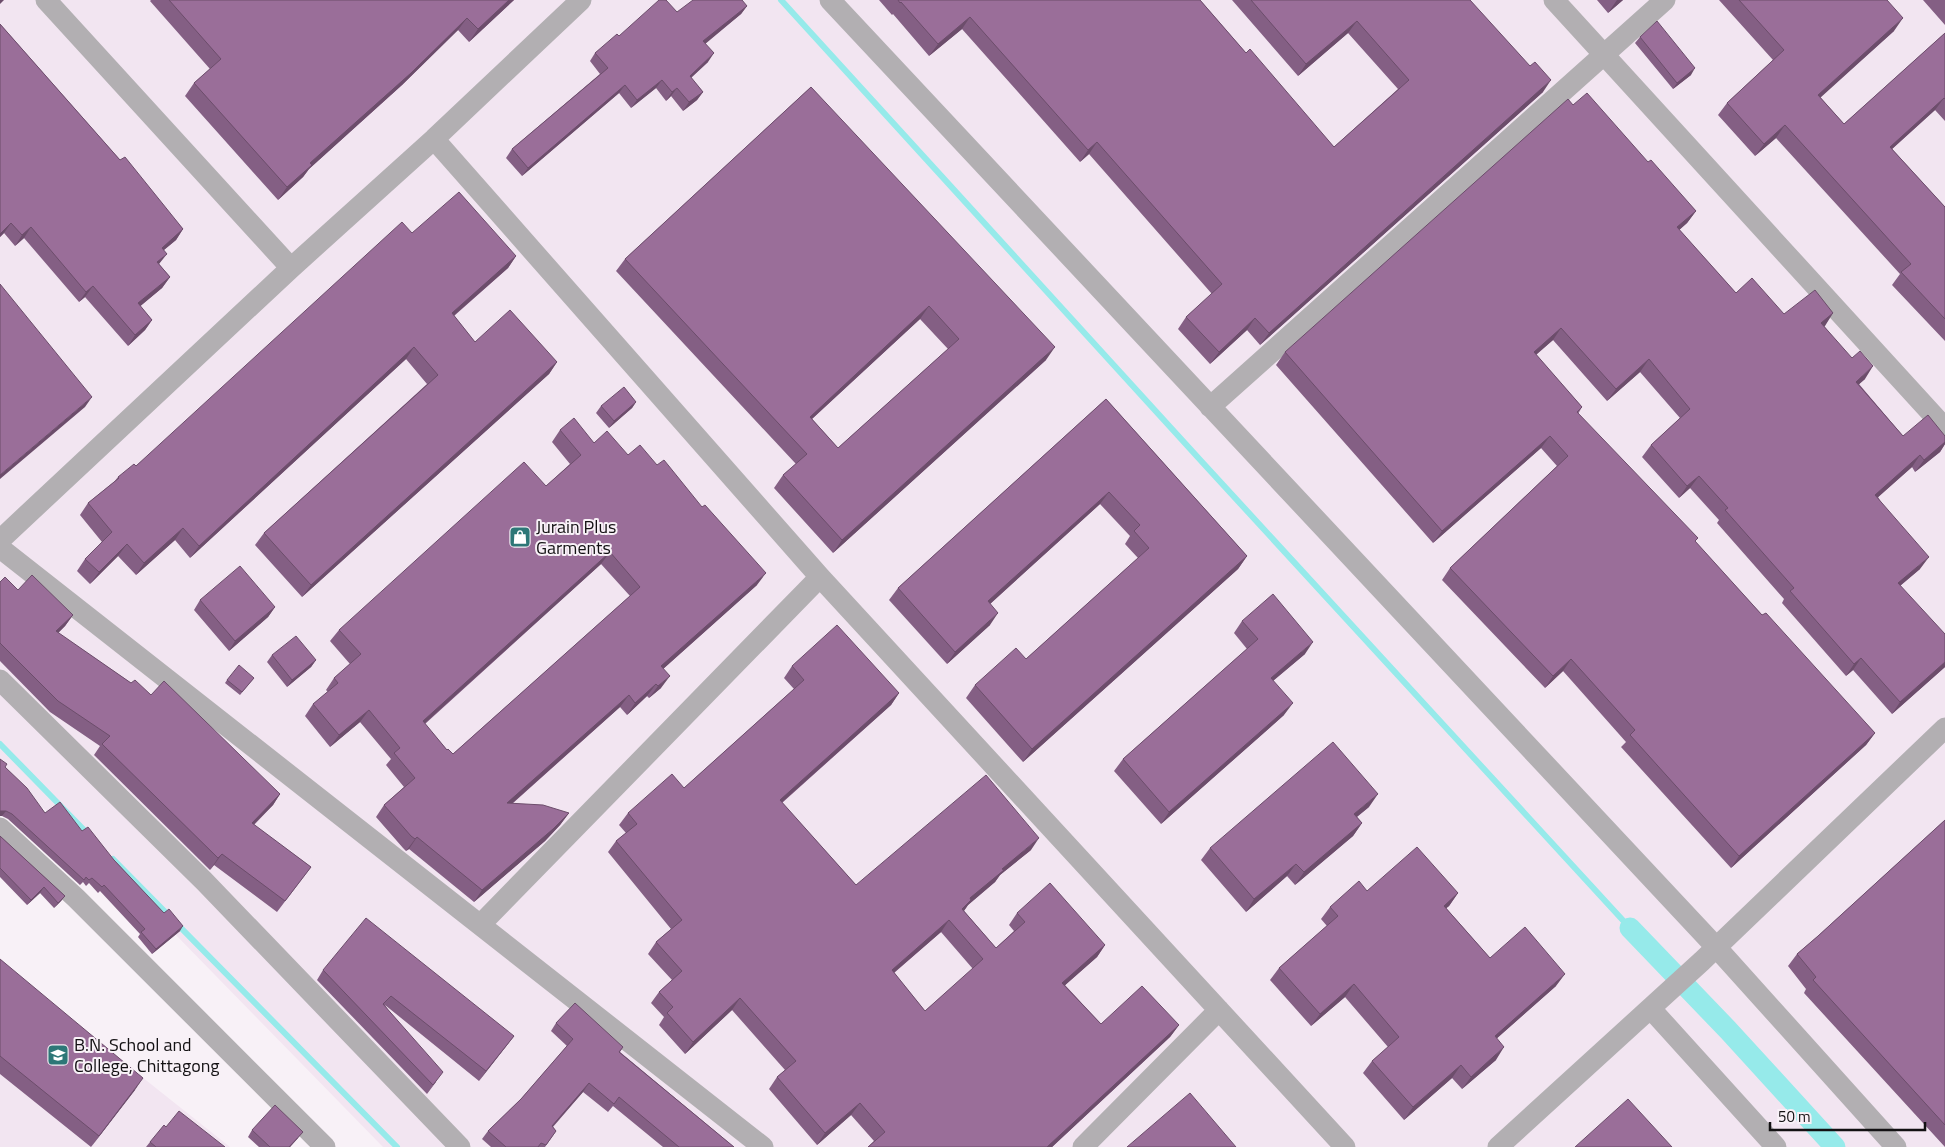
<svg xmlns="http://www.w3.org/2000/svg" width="1945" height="1147" font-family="'Titillium Web',sans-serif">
  <rect width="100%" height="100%" fill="#f8f1f7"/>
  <!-- built -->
  <path fill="#f2e5f1" d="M 0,0 L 1945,0 L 1945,1147 L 383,1147 L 91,848 L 0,772 Z
    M 0,964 L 230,1147 L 0,1147 Z"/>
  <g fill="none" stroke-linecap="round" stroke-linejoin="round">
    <!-- stream -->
    <path stroke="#96eaea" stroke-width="6" d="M 781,0 L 1203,463 L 1630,928
      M 0,744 L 90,836
      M 113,859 L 397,1147"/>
    <!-- canal -->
    <path stroke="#96eaea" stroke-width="21" d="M 1630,928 L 1728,1030 L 1835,1147"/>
    <!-- minor -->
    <path stroke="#b2afb2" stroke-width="21" d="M 46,0 L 291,268
      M 830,0 L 1716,947 L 1896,1147
      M 1554,0 L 1945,428
      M 434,139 L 820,577 L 1345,1147
      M 1210,407 L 1665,0
      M 0,540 L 291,268 L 434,139 L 581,0
      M 0,548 L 763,1147
      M 0,680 L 204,881 L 460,1147
      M 0,828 L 76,898 L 325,1147
      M 480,925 L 820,577
      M 1651,1009 L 1776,1147
      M 1083,1147 L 1219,1010
      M 1498,1147 L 1702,961 L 1945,728"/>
  </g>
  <!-- wall -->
  <path fill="#845f84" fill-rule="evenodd" d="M 151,0 L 514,0 L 469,42 L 458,30 L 402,85 L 309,169 L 303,177 L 278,200 L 185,96 L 194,83 L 210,69 L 150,1 Z
    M 879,0 L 1200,0 L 1246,53 L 1334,147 L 1398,89 L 1348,33 L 1298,76 L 1232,0 L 1470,0 L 1543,92 L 1260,345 L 1247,330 L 1210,364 L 1178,329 L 1186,317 L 1212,294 L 1089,154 L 1080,162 L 962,29 L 929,56 L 893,14 L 892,15 Z
    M 1597,0 L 1623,0 L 1608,13 Z
    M 1719,0 L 1887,0 L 1894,31 L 1820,97 L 1844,124 L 1945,33 L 1945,121 L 1935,110 L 1892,149 L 1945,207 L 1945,341 L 1892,285 L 1900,274 L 1776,138 L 1755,156 L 1718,115 L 1727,103 L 1773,60 Z
    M 1923,0 L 1945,0 L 1945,25 Z
    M 747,6 L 741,14 L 705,43 L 708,62 L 691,78 L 703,92 L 697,100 L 683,111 L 671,96 L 666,101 L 656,88 L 631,108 L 619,93 L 522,176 L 506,158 L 512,149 L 600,74 L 590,61 L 595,53 L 619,36 L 677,12 Z
    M 0,24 L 120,160 L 183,229 L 176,240 L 164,250 L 159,264 L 170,277 L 162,288 L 140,306 L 152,320 L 145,330 L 128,346 L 85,297 L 79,302 L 24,238 L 15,246 L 4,233 L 0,237 Z
    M 1640,37 L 1691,75 L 1673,89 L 1635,43 Z
    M 811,87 L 1046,360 L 833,553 L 774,488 L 783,475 L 796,464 L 616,271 L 625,259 ZM 920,319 L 948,349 L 838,448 L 812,419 Z
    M 1648,162 L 1696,211 L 1687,223 L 1679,230 L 1736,293 L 1784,314 L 1833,313 L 1824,326 L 1865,379 L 1859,384 L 1903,436 L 1945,436 L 1945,444 L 1940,452 L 1915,472 L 1912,467 L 1878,497 L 1920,569 L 1900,586 L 1945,667 L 1892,714 L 1853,670 L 1846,676 L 1782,603 L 1784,599 L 1717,523 L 1719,520 L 1690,488 L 1679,498 L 1642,457 L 1651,445 L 1680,418 L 1640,372 L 1607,401 L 1553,340 L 1536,355 L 1582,407 L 1578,414 L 1762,615 L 1875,733 L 1866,745 L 1731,868 L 1621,747 L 1626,742 L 1563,671 L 1545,688 L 1442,580 L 1450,568 L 1557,466 L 1541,448 L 1433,543 L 1276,365 L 1285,352 Z
    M 412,233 L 516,256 L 508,268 L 454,316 L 475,342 L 557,362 L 549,374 L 302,597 L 255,545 L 264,533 L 427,384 L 406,359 L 190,558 L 175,540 L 136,575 L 118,556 L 90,584 L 77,571 L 85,559 L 102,542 L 80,515 L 88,503 L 114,482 L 118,477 L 136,466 Z
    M 1106,399 L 1247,556 L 1238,569 L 1023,762 L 966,698 L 975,685 L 1026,659 L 1138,558 L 1125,544 L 1130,536 L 1100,504 L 990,604 L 990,625 L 947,664 L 889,600 L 898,588 Z
    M 636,402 L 632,408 L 609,428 L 596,413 L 601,406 Z
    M 560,430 L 657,465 L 757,585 L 663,669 L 661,688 L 649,698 L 647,696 L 627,715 L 620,707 L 512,804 L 569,813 L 560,825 L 545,841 L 474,902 L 409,849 L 406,851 L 403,848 L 376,817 L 384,805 L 404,787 L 386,765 L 391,759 L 360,722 L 330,747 L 305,716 L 313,704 L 328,692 L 326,690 L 334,678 L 350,664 L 330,641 L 339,630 L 546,486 L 570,464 L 552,442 ZM 601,564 L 630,596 L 453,754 L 447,750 L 425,724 Z
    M 0,582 L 73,615 L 65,626 L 58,633 L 131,683 L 151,695 L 280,794 L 273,805 L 254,825 L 311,867 L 277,912 L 214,865 L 210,870 L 94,755 L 100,746 L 50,712 L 0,661 Z
    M 200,600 L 275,607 L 268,617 L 229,651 L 194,610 Z
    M 1242,621 L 1305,654 L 1273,681 L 1284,715 L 1161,824 L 1114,771 L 1123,759 L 1247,649 L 1234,633 Z
    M 272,655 L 316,660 L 311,667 L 287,687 L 267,662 Z
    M 792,666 L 899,693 L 891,705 L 782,803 L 856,885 L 1031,850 L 1000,875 L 995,882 L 968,905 L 964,911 L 996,948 L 1014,931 L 1009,925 L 1017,913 L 1105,945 L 1097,957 L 1065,985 L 1101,1024 L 1179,1025 L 1170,1037 L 1052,1147 L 868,1147 L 874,1141 L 851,1115 L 817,1145 L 769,1089 L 777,1077 L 785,1070 L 732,1010 L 685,1054 L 659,1025 L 664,1017 L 651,1003 L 659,992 L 672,980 L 648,954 L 656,942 L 671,929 L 608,852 L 616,841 L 626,833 L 619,825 L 628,813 L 684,788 L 794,689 L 784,678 ZM 941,932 L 973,969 L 925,1011 L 894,973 Z
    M 254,678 L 240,695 L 225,683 L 227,680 Z
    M 5,767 L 45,813 L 82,831 L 114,860 L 180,931 L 152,954 L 138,937 L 140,934 L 100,891 L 98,893 L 89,883 L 86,886 L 83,882 L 80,885 L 8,819 L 2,816 Z
    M 1369,807 L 1357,817 L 1362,823 L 1353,836 L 1295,885 L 1287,876 L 1246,912 L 1201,860 L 1210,848 Z
    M 1945,820 L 1945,1147 L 1804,993 L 1806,989 L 1788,966 L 1797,954 L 1818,936 Z
    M 0,836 L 65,896 L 61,901 L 54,908 L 40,893 L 27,905 L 0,877 Z
    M 1367,891 L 1458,893 L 1449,906 L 1446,908 L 1490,958 L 1556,986 L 1497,1038 L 1496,1060 L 1462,1089 L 1452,1078 L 1404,1120 L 1363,1073 L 1372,1061 L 1388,1047 L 1345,997 L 1311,1026 L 1270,980 L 1279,968 L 1327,926 L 1321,919 L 1330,907 Z
    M 0,959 L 135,1090 L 91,1147 L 0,1074 Z
    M 323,970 L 514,1036 L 479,1081 L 385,1005 L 436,1082 L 427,1094 L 317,980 Z
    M 556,1023 L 623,1047 L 620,1052 L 734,1147 L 663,1147 L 613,1106 L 608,1112 L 583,1092 L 553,1127 L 556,1131 L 545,1147 L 491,1147 L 482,1139 L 488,1131 L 521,1099 L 567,1046 L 551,1031 Z
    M 166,1127 L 225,1147 L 146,1147 L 150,1142 Z
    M 252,1130 L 298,1138 L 290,1147 L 259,1147 L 248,1137 Z"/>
  <!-- shaded-wall -->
  <path fill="#6c4d6b" d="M 0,0 L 4,0 L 0,4 Z
    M 509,0 L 514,0 L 469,42 L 478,29 Z
    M 1617,0 L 1623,0 L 1608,13 Z
    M 747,6 L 741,14 L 698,50 L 703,41 Z
    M 970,17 L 962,29 L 929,56 L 938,44 Z
    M 467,18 L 458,30 L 402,85 L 309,169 L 303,177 L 278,200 L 287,187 L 310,163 Z
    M 1903,18 L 1894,31 L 1809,108 L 1818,95 Z
    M 1357,21 L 1348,33 L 1298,76 L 1306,64 Z
    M 714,53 L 708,62 L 684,84 L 690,76 Z
    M 1695,68 L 1691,75 L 1673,89 L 1677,83 Z
    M 662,80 L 656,88 L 631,108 L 637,100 Z
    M 1551,80 L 1543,92 L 1260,345 L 1269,333 Z
    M 625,85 L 619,93 L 522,176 L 528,168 Z
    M 677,88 L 671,96 L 666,101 L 672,92 Z
    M 703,92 L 697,100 L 683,111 L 689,102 Z
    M 1944,98 L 1935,110 L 1881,159 L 1890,147 Z
    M 1785,125 L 1776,138 L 1755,156 L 1764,144 Z
    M 1097,142 L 1089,154 L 1080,162 L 1088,150 Z
    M 1696,211 L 1687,223 L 1668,240 L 1677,227 Z
    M 11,223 L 4,233 L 0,237 L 0,234 Z
    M 31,227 L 24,238 L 15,246 L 22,235 Z
    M 183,229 L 176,240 L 154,258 L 162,248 Z
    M 167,254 L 159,264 L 157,262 Z
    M 516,256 L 508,268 L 443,325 L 452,313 Z
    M 170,277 L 162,288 L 131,314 L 138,303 Z
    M 93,286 L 85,297 L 79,302 L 86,292 Z
    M 929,306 L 920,319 L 801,429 L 810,417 Z
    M 1833,313 L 1825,326 L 1812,335 L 1821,323 Z
    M 1255,318 L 1247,330 L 1210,364 L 1219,352 Z
    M 152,320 L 145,330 L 128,346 L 135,335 Z
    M 1561,328 L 1553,340 L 1525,364 L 1534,352 Z
    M 414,347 L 406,359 L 190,558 L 199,546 Z
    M 1055,347 L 1046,360 L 833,553 L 842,540 Z
    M 1649,359 L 1640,372 L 1607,401 L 1616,389 Z
    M 557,362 L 549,374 L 302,597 L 311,585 Z
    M 1873,366 L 1865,379 L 1848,394 L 1856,382 Z
    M 92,397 L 85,407 L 0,479 L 0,475 Z
    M 636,402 L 632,408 L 609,428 L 614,421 Z
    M 1550,436 L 1541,448 L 1433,543 L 1442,531 Z
    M 1945,442 L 1945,444 L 1940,452 L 1915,472 L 1924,460 Z
    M 1920,455 L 1912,467 L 1867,507 L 1875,495 Z
    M 1699,476 L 1690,488 L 1679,498 L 1687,486 Z
    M 1109,492 L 1100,504 L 979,614 L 988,601 Z
    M 183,528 L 175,540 L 136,575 L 144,563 Z
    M 127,544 L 118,556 L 90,584 L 99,572 Z
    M 610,552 L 601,564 L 414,733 L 423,721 Z
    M 1247,556 L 1238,569 L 1023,762 L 1032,749 Z
    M 1929,557 L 1920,569 L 1889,595 L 1898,583 Z
    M 766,573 L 757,585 L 653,678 L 661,666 Z
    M 275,607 L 268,617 L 229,651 L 235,641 Z
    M 998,613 L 990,625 L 947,664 L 955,652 Z
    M 73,615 L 65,626 L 48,643 L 56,631 Z
    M 1313,642 L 1305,654 L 1262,690 L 1271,678 Z
    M 1861,658 L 1853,670 L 1846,676 L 1854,664 Z
    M 1571,659 L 1563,671 L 1545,688 L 1553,676 Z
    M 316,660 L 311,667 L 287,687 L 292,680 Z
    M 1945,662 L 1945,667 L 1892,714 L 1900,702 Z
    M 670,676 L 661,688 L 649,698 L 658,686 Z
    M 656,684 L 647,696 L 627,715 L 635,703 Z
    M 899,693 L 891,705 L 771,812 L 780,800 Z
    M 629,695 L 620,707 L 499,815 L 507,803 Z
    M 1293,703 L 1284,715 L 1161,824 L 1169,812 Z
    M 369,710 L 360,722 L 330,747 L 339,735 Z
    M 1875,733 L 1866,745 L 1731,868 L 1739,856 Z
    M 280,794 L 273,805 L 244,834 L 252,823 Z
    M 1378,794 L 1369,807 L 1345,826 L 1354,814 Z
    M 0,811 L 6,811 L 2,816 L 0,816 Z
    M 569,813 L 560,825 L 545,841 L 474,902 L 482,890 Z
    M 1362,823 L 1353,836 L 1295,885 L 1304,872 Z
    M 417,837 L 409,849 L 406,851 L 415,839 Z
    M 1039,838 L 1031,850 L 1000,875 L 995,882 L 968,905 L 963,912 L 953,920 L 970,898 L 1002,869 Z
    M 222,854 L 214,865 L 210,870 L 218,858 Z
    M 1296,864 L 1287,876 L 1246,912 L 1254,899 Z
    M 44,887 L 40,893 L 27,905 L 31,900 Z
    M 1458,893 L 1449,906 L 1435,918 L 1444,906 Z
    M 65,896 L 61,901 L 54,908 L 58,903 Z
    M 949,920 L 941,932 L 883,982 L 892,970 Z
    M 183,926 L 180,931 L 152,954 L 156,949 Z
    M 1105,945 L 1097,957 L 1054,995 L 1062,983 Z
    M 1565,974 L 1556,986 L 1486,1048 L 1495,1036 Z
    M 1354,984 L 1345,997 L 1311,1026 L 1320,1014 Z
    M 740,998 L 732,1010 L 685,1054 L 693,1042 Z
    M 1179,1025 L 1170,1037 L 1052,1147 L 1047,1147 Z
    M 514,1036 L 479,1081 L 486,1071 Z
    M 1504,1047 L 1496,1060 L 1462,1089 L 1471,1077 Z
    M 1461,1065 L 1452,1078 L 1404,1120 L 1413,1107 Z
    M 143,1078 L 135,1090 L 91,1147 L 99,1136 Z
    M 589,1083 L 583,1092 L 546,1134 L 552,1126 Z
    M 860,1103 L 851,1115 L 817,1145 L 825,1133 Z
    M 303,1132 L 298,1138 L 290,1147 L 289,1147 Z"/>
  <!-- building -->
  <path fill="#9a6e99" stroke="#6c4d6b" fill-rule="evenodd" d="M 169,0 L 509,0 L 478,29 L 467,18 L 411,73 L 310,163 L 312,165 L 287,187 L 194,83 L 221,59 Z
    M 659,0 L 666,0 L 677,12 L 693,0 L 742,0 L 747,6 L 703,41 L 714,53 L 690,76 L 703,92 L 689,102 L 677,88 L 672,92 L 662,80 L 637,100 L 625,85 L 528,168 L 512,149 L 608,68 L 595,53 L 617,34 L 619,36 Z
    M 898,0 L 1200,0 L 1246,53 L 1250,49 L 1334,147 L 1409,80 L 1357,21 L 1306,64 L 1251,0 L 1470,0 L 1530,66 L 1535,62 L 1551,80 L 1269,333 L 1255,318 L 1219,352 L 1186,317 L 1222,284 L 1097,142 L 1088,150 L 970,17 L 938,44 L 901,2 L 900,3 Z
    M 1739,0 L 1887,0 L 1903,18 L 1818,95 L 1844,124 L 1945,33 L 1945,99 L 1944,98 L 1890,147 L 1945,207 L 1945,319 L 1901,272 L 1911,264 L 1785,125 L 1764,144 L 1727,103 L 1784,50 Z
    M 1657,21 L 1695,68 L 1677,83 L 1640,37 Z
    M 0,24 L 120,160 L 125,157 L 183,229 L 162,248 L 167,254 L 157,262 L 170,277 L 138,303 L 152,320 L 135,335 L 93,286 L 86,292 L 31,227 L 22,235 L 11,223 L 0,234 Z
    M 811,87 L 1055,347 L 842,540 L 783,475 L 807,454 L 625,259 ZM 929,306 L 959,339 L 838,448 L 810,417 Z
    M 1587,93 L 1648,162 L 1651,160 L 1696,211 L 1677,227 L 1736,293 L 1752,278 L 1784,314 L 1815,290 L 1833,313 L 1821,323 L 1852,358 L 1860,351 L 1873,366 L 1856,382 L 1903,436 L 1928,415 L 1945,436 L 1945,442 L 1924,460 L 1920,455 L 1875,495 L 1929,557 L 1898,583 L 1945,634 L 1945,662 L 1900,702 L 1861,658 L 1854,664 L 1790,591 L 1794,588 L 1725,510 L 1728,508 L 1699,476 L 1687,486 L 1651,445 L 1690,409 L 1649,359 L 1616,389 L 1561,328 L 1534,352 L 1582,407 L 1577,412 L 1698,538 L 1695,541 L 1762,615 L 1766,613 L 1875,733 L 1739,856 L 1630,735 L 1635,730 L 1571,659 L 1553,676 L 1450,568 L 1568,456 L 1550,436 L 1442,531 L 1285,352 L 1568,99 L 1573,105 Z
    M 459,192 L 516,256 L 452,313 L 475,342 L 510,310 L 557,362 L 311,585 L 264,533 L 438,375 L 414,347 L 199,546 L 183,528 L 144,563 L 127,544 L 99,572 L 85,559 L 112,532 L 88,503 L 119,478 L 118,477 L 134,464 L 136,466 L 402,222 L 412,233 Z
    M 0,284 L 92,397 L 0,475 Z
    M 624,387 L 636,402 L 614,421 L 601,406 Z
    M 1106,399 L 1247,556 L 1032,749 L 975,685 L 1016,648 L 1026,659 L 1149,548 L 1134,531 L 1140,525 L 1109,492 L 988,601 L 998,613 L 955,652 L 898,588 Z
    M 574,418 L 594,443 L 607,431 L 628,455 L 640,445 L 657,465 L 664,460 L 702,507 L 705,505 L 766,573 L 661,666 L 670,676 L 658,686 L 656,684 L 635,703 L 629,695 L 507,803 L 543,805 L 569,813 L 553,829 L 482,890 L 417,837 L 415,839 L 411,836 L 384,805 L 415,778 L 394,753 L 400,748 L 369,710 L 339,735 L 313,704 L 338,683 L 334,678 L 361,654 L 339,630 L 524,462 L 546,486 L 581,455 L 560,430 ZM 610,552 L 640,587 L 453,754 L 448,749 L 447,750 L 423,721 Z
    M 240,566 L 275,607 L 235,641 L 200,600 Z
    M 32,575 L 73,615 L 56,631 L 131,683 L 135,680 L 151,695 L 164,681 L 280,794 L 252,823 L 311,867 L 285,901 L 222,854 L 218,858 L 102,744 L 110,736 L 58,701 L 0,643 L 0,582 L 5,577 L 18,590 Z
    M 1273,594 L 1313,642 L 1271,678 L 1293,703 L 1169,812 L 1123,759 L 1258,639 L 1242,621 Z
    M 837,625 L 899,693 L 780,800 L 856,885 L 986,775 L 1039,838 L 1002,869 L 1004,870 L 970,898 L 971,900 L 962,909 L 996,948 L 1025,922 L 1017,913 L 1050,883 L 1105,945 L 1062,983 L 1101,1024 L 1142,986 L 1179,1025 L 1047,1147 L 868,1147 L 885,1132 L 860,1103 L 825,1133 L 777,1077 L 796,1061 L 740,998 L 693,1042 L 667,1013 L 673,1007 L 659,992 L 682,971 L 656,942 L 682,920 L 616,841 L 637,824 L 628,813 L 672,774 L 684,788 L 804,680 L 792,666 ZM 949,920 L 983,959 L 925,1011 L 892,970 Z
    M 296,636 L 316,660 L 292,680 L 272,655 Z
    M 239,665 L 254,678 L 242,692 L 227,680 Z
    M 1333,742 L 1378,794 L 1354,814 L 1362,823 L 1304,872 L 1296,864 L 1254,899 L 1210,848 Z
    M 0,759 L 7,764 L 5,767 L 27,788 L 45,813 L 60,802 L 82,831 L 88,827 L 114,860 L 164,913 L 169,909 L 183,926 L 156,949 L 141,932 L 145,929 L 104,885 L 102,887 L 92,878 L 89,880 L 86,877 L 84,880 L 12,814 L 6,811 L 0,811 Z
    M 1945,820 L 1945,1125 L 1813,980 L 1816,977 L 1797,954 L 1818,936 Z
    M 0,836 L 65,896 L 58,903 L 44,887 L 31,900 L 0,868 Z
    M 1417,847 L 1458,893 L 1444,906 L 1490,958 L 1525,927 L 1565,974 L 1495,1036 L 1504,1047 L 1471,1077 L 1461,1065 L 1413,1107 L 1372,1061 L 1399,1037 L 1354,984 L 1320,1014 L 1279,968 L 1338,916 L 1330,907 L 1359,881 L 1367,891 Z
    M 366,918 L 514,1036 L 486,1071 L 391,996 L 383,1004 L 443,1072 L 433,1085 L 323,970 Z
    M 0,959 L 143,1078 L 99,1136 L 0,1056 Z
    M 575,1003 L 623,1047 L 619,1052 L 734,1147 L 679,1147 L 619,1097 L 614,1104 L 589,1083 L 552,1126 L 556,1131 L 546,1145 L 541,1143 L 538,1147 L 506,1147 L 488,1131 L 521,1099 L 573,1039 L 556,1023 Z
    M 1190,1093 L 1236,1147 L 1127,1147 Z
    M 1628,1099 L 1672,1147 L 1575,1147 Z
    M 275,1105 L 303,1132 L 289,1147 L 270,1147 L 252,1130 Z
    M 179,1111 L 225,1147 L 156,1147 L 150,1142 L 164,1125 L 166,1127 Z"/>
  <!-- icons -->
  <defs>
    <g id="shop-square" transform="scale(1.125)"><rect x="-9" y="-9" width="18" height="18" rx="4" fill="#2d7777" stroke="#f8f1f7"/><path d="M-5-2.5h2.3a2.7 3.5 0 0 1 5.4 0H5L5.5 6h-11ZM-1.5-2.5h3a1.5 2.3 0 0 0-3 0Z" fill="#fff"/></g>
    <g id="school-square" transform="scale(1.125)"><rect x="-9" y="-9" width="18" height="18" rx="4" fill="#2d7777" stroke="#f8f1f7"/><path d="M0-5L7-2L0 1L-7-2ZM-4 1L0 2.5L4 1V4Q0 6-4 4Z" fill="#fff"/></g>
  </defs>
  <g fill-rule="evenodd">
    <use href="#shop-square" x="520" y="537"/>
    <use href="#school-square" x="58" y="1055"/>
  </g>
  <g text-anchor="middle" stroke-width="4" stroke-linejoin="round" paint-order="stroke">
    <!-- poi labels -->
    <g font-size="18" fill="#131113" stroke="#f8f1f7" text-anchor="start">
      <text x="536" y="533">Jurain Plus<tspan x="536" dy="21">Garments</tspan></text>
      <text x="74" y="1051">B.N. School and<tspan x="74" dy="21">College, Chittagong</tspan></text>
    </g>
  </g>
  <!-- scale -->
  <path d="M1770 1122v8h155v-8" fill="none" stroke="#131113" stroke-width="2.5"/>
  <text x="1778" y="1122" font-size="15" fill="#131113" stroke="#f8f1f7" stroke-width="4" paint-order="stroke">50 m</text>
</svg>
